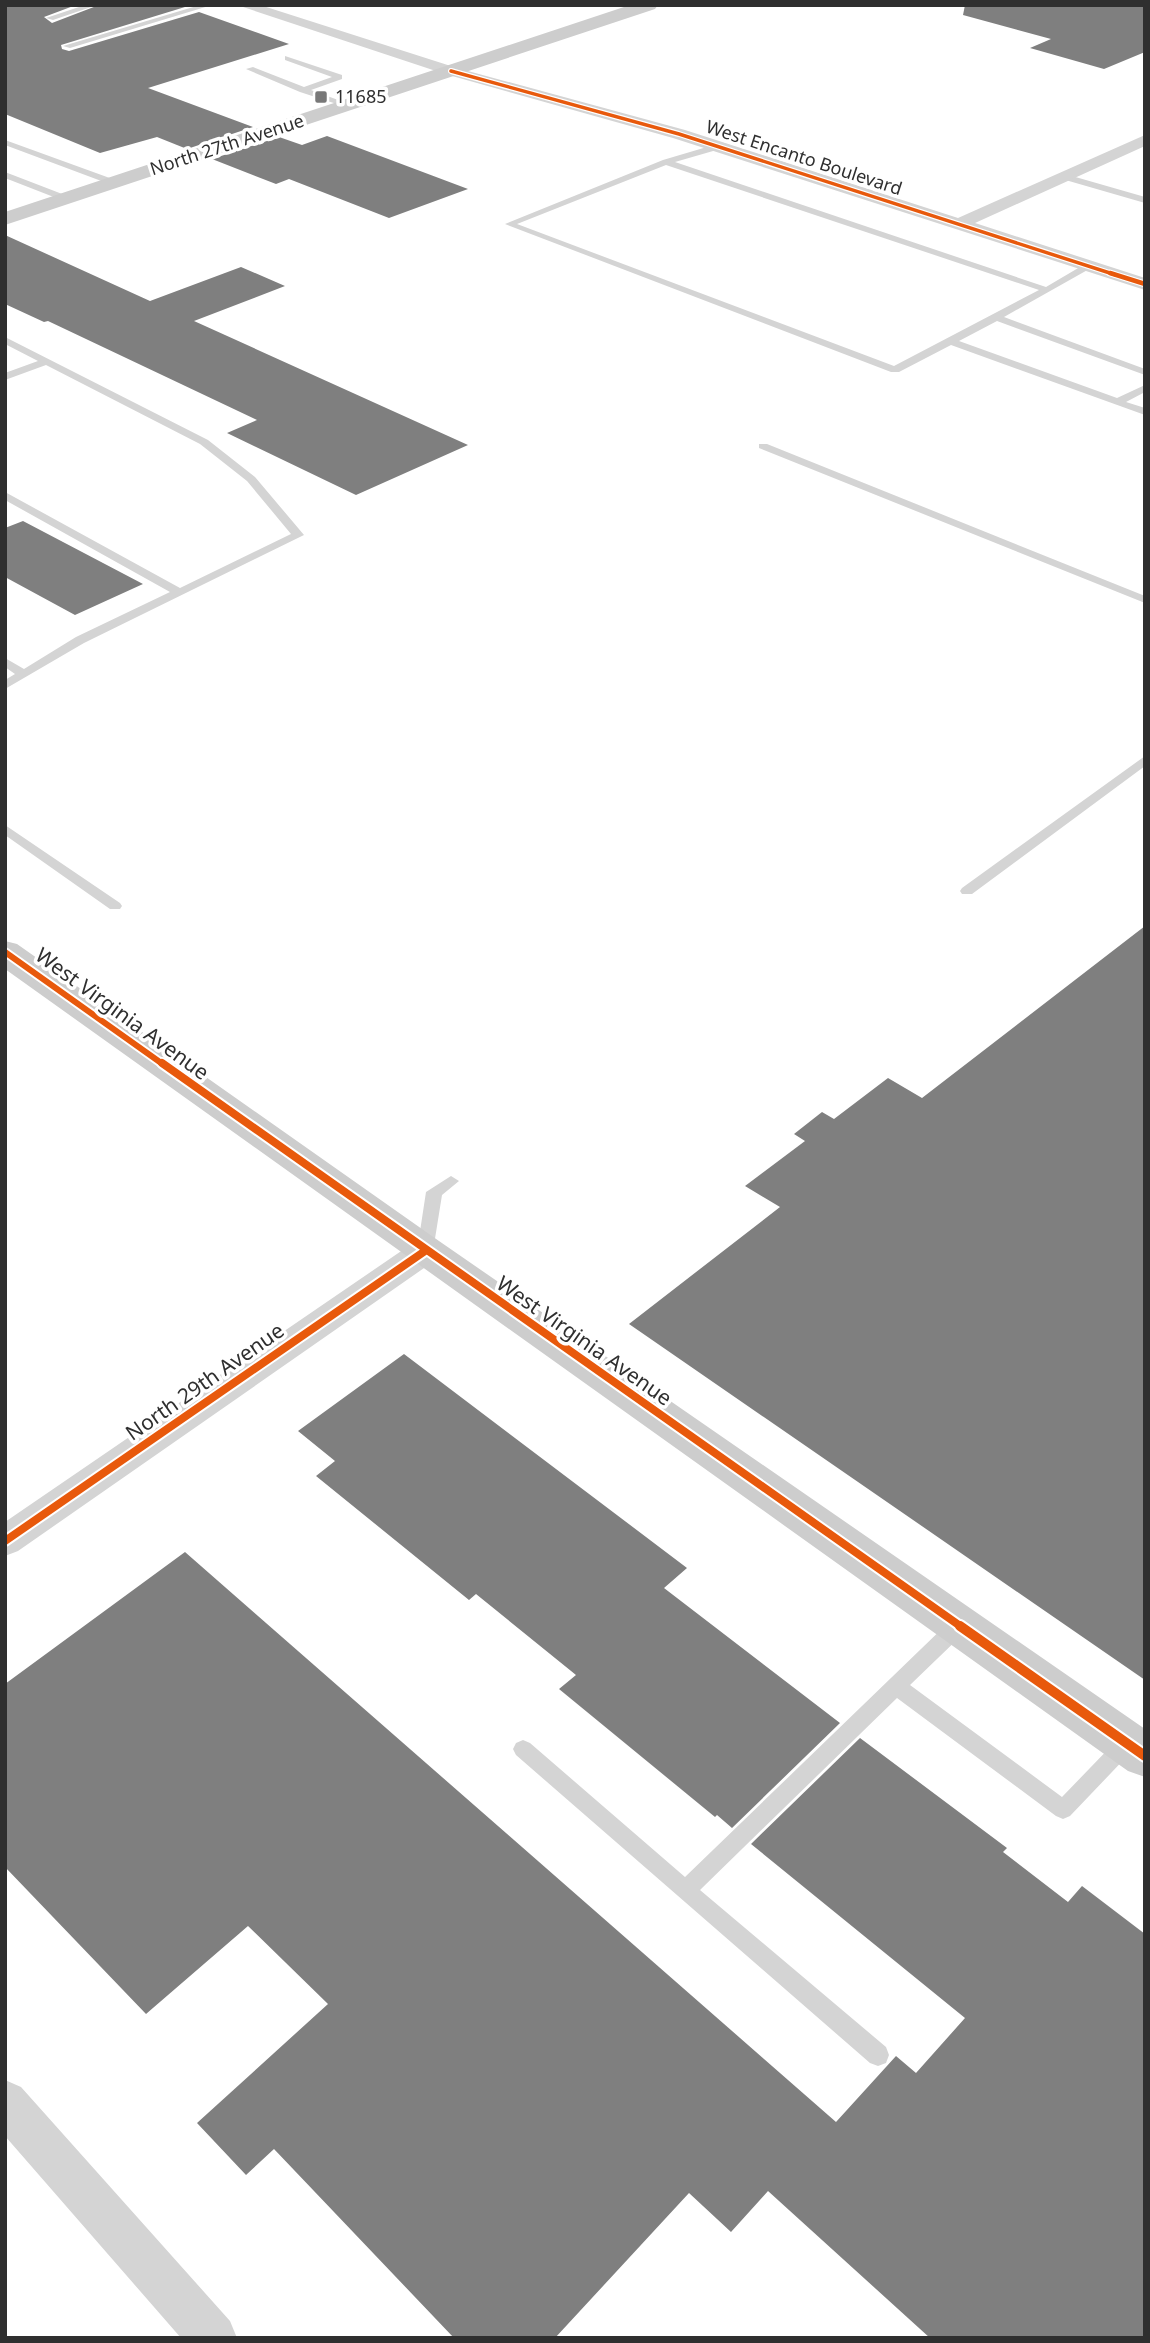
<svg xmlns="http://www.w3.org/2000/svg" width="1150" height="2343" font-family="'Noto Sans',sans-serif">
  <rect width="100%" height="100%" fill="#fff"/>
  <!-- building -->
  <path fill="#7f7f7f" d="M 5,5 L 76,5 L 44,17 L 52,23 L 99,5 L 185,7 L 61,45 L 62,49 L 69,51 L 199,12 L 289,44 L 148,88 L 253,127 L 187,149 L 157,137 L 100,153 L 5,114 Z
    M 965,5 L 1145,5 L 1145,52 L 1104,69 L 1030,48 L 1051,39 L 963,15 Z
    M 327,136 L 468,189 L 389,218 L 289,179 L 276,184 L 212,159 L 279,137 L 302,145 Z
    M 5,235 L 150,301 L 241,267 L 285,286 L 194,321 L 468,445 L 356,495 L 227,433 L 257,420 L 48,321 L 44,322 L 5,304 Z
    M 23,521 L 143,584 L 75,615 L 5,577 L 5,528 Z
    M 1145,926 L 1145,1680 L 629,1324 L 780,1207 L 745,1186 L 805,1141 L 794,1134 L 822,1112 L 834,1119 L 888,1078 L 922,1098 Z
    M 404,1354 L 687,1568 L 664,1588 L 840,1723 L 732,1828 L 717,1815 L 715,1817 L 559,1689 L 576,1675 L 476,1594 L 469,1600 L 316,1476 L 335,1461 L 298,1431 Z
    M 185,1552 L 836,2122 L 896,2056 L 916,2073 L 965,2018 L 751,1844 L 860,1738 L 1007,1848 L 1003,1852 L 1068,1902 L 1082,1886 L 1145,1934 L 1145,2338 L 930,2338 L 768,2191 L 731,2232 L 689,2193 L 555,2338 L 454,2338 L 274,2149 L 246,2175 L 197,2123 L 328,2004 L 248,1926 L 146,2014 L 5,1867 L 5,1684 Z"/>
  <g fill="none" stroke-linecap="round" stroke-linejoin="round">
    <!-- lane -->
    <path fill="#d4d4d4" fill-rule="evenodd" d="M 85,5 L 97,5 L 53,20 L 46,18 Z
      M 200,5 L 212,5 L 70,48 L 63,46 Z
      M 285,56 L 342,75 L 342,79 L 311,90 L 349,104 L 349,108 L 300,92 L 246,69 L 253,67 L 304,87 L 332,77 L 285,60 Z
      M 5,140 L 118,181 L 119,183 L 112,185 L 5,145 Z
      M 717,144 L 721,147 L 720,149 L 675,162 L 1046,287 L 1085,264 L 1091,264 L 1091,268 L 1004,317 L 1145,369 L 1145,375 L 997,321 L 959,341 L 1117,398 L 1145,385 L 1145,392 L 1126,402 L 1145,408 L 1145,415 L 951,345 L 899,372 L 891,372 L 505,224 L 663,160 ZM 666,165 L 1039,290 L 894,366 L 517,224 Z
      M 5,172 L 70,197 L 71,199 L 64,201 L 5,178 Z
      M 1065,174 L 1145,197 L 1145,203 L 1062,179 L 1061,177 Z
      M 5,337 L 208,440 L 255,477 L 304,535 L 84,643 L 5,689 L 5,680 L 15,674 L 5,667 L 5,658 L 24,669 L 76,637 L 170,592 L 5,500 L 5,492 L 180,588 L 291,534 L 247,481 L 200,444 L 46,365 L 5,380 L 5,373 L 38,361 L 5,344 Z
      M 759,444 L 767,444 L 1145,596 L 1145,603 L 759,448 Z
      M 1145,756 L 1145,766 L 972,894 L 962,894 L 960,891 L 962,888 Z
      M 5,825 L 120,903 L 122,906 L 120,909 L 110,909 L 5,835 Z
      M 451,1176 L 459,1181 L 442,1195 L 433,1251 L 431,1255 L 419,1255 L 417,1251 L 426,1192 Z
      M 958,1618 L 965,1620 L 968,1626 L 965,1632 L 910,1685 L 1062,1797 L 1118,1739 L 1125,1736 L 1132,1739 L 1135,1745 L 1132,1751 L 1070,1816 L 1063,1819 L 1056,1816 L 897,1698 L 700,1890 L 886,2047 L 889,2055 L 886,2063 L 878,2066 L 870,2063 L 516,1755 L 513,1749 L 516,1743 L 523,1740 L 530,1743 L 685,1877 L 951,1620 Z"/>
    <!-- street -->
    <path fill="#d4d4d4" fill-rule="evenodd" d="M 237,5 L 260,5 L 457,68 L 685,130 L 958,218 L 1145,135 L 1145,146 L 975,223 L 1145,278 L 1145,290 L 673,138 L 445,74 Z
      M 425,1239 L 437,1243 L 441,1251 L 437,1259 L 18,1551 L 5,1556 L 5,1522 L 413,1243 Z
      M 5,2080 L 21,2087 L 230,2321 L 237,2338 L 181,2338 L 5,2136 Z"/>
    <!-- secondary -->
    <path fill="#cdcdcd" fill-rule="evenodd" d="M 630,5 L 658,5 L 655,9 L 5,225 L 5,212 Z
      M 5,941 L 17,944 L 439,1241 L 1145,1729 L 1145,1777 L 1128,1771 L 5,969 Z"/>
    <!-- cycleway-far4 casing -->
    <g stroke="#fff" stroke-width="6">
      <path id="cycleway-far4" d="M 451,71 L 679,134 L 1116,275"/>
    </g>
    <!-- cycleway-far3 casing -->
    <g stroke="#fff" stroke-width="7">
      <path id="cycleway-far3" d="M 1110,273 L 1145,284"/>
    </g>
    <!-- cycleway-far2 casing -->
    <g stroke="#fff" stroke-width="10">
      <path id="cycleway-far2" d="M 5,952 L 164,1065"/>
    </g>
    <!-- cycleway-far1 casing -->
    <g stroke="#fff" stroke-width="12">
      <path id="cycleway-far1" d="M 162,1063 L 963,1628
        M 5,1541 L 425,1251"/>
    </g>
    <!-- cycleway casing -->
    <g stroke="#fff" stroke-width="14">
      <path id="cycleway" d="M 960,1626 L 1145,1756"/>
    </g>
    <!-- cycleway-far4 -->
    <use href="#cycleway-far4" stroke="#e8590c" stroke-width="3.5"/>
    <!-- cycleway-far3 -->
    <use href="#cycleway-far3" stroke="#e8590c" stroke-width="4.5"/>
    <!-- cycleway-far2 -->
    <use href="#cycleway-far2" stroke="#e8590c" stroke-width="6"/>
    <!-- cycleway-far1 -->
    <use href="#cycleway-far1" stroke="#e8590c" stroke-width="8"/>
    <!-- cycleway -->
    <use href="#cycleway" stroke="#e8590c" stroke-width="10"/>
  </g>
  <!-- markers -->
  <rect fill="#787878" stroke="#fff" stroke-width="2.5" x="314" y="90" width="14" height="14" rx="3.5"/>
  <g text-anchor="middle" stroke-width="7" stroke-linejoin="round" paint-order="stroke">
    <!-- far-poi labels -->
    <g font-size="18" fill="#2f2f2f" stroke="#fff" text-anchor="start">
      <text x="335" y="103">11685</text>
    </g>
    <!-- far-street labels -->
    <g font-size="18" fill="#2f2f2f" stroke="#fff">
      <text transform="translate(227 145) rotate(-18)" y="6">North 27th Avenue</text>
      <text transform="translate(804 158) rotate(18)" y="6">West Encanto Boulevard</text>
    </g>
    <!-- street labels -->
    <g font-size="21" fill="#2f2f2f" stroke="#fff">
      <text transform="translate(122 1014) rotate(36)" y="7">West Virginia Avenue</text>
      <text transform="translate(584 1341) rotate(35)" y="7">West Virginia Avenue</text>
      <text transform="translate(205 1382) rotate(-35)" y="7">North 29th Avenue</text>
    </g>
  </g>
  <!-- border -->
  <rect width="1150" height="2343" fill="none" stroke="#2f2f2f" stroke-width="14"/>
</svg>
